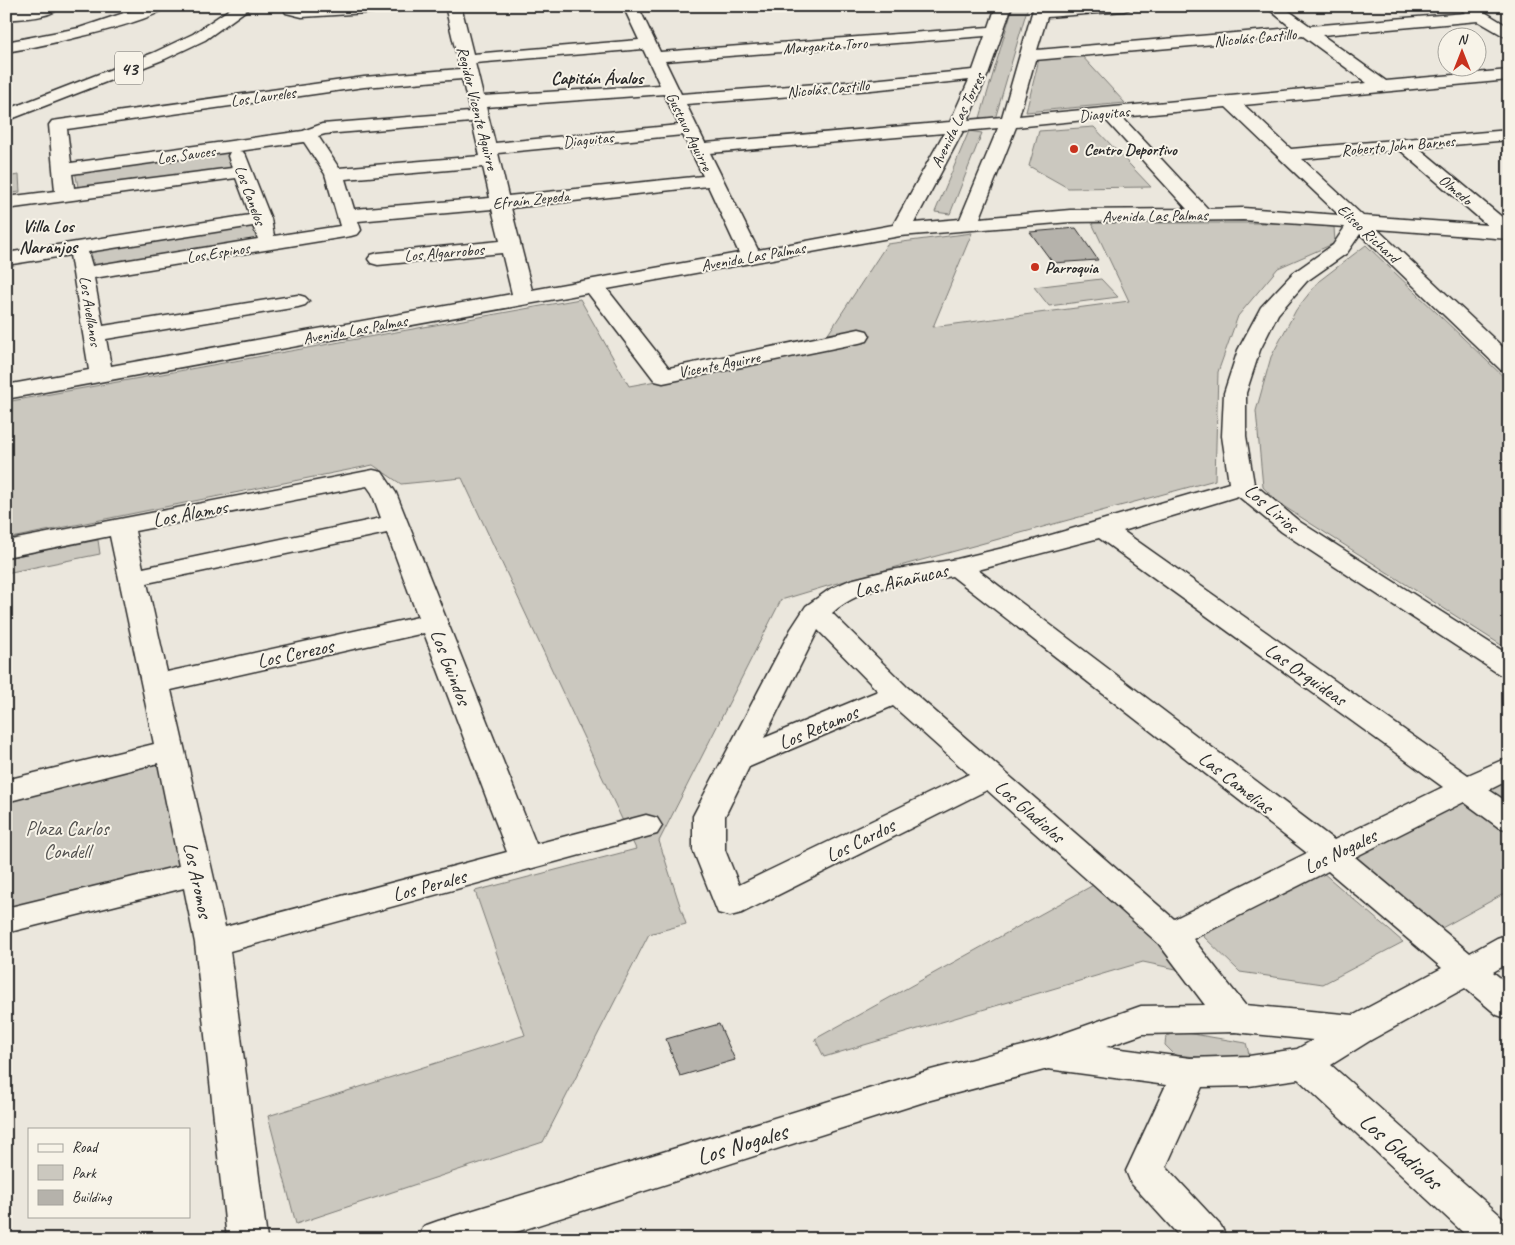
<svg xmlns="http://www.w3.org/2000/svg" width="1515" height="1245" font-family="Caveat,sans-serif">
  <rect width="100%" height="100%" fill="#ebe7dd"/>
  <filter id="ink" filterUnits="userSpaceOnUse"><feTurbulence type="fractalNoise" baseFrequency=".02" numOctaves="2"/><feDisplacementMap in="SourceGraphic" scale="10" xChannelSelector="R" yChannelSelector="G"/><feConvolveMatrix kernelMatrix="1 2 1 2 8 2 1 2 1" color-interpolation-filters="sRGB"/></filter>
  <g filter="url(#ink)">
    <!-- green -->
    <path fill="#cbc8bf" stroke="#7b7a75" d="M 1013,6 L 1028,6 L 995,119 L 980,118 Z
      M 1081,55 L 1125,103 L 1026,112 L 1039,59 Z
      M 1094,127 L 1151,187 L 1068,188 L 1029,166 L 1039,131 Z
      M 969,131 L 982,133 L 950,214 L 935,212 Z
      M 231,151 L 238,171 L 79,192 L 75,171 Z
      M 19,175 L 20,192 L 6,194 L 6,177 Z
      M 255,222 L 260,243 L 95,269 L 90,249 Z
      M 1092,223 L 1297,223 L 1334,227 L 1335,243 L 1278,268 L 1238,316 L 1218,372 L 1215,480 L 834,584 L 781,600 L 659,841 L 686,924 L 649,934 L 543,1142 L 296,1224 L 268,1116 L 525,1035 L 475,891 L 636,849 L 462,478 L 401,484 L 373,465 L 6,539 L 6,402 L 580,299 L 629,386 L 817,351 L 887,244 L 972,233 L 933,327 L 1129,301 Z
      M 1366,245 L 1509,382 L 1509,650 L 1277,502 L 1263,487 L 1256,411 L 1271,357 L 1296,310 L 1319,281 Z
      M 1101,279 L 1118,297 L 1049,306 L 1034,287 Z
      M 98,540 L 100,554 L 6,573 L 6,558 Z
      M 164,757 L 187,867 L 6,914 L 6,796 Z
      M 1509,774 L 1509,811 L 1479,789 Z
      M 1465,799 L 1509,832 L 1509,891 L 1440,929 L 1352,856 Z
      M 1322,872 L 1403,942 L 1323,984 L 1240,972 L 1200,933 Z
      M 1097,883 L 1195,973 L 1143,962 L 824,1057 L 815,1039 Z
      M 1181,1032 L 1246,1043 L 1249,1054 L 1241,1061 L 1175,1055 L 1165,1045 L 1166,1036 Z"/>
    <!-- building -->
    <path fill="#b5b2ab" stroke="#2b2b2b" d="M 1076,228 L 1098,260 L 1053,263 L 1030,232 Z
      M 719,1024 L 735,1060 L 680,1076 L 666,1039 Z"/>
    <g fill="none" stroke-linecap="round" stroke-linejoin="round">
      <!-- minor casing -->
      <g stroke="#2b2b2b" stroke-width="3">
        <path id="minor" d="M 38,6 L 61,6 C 51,19 21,18 6,20 L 6,10 Z
          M 145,6 L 167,6 C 155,23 32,48 6,52 L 6,42 L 79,28 Z
          M 282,6 L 407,6 L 405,9 L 400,11 L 302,17 L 286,13 Z
          M 445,6 L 461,6 L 473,54 L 639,40 L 623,6 L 638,6 L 660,52 L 989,27 L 996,6 L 1012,6 L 988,74 L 968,120 L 1002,117 L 1034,6 L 1131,6 L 1129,9 L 1124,11 L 1047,17 L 1037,50 L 1292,28 L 1265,6 L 1282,6 L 1310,26 L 1465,13 L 1459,6 L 1475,6 L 1509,27 L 1509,39 L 1478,21 L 1322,35 L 1386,81 L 1509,70 L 1509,80 L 1244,105 L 1291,149 L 1509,130 L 1509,140 L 1419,148 L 1509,223 L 1509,239 L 1377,229 L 1509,353 L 1509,372 L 1501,370 L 1360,234 L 1347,253 L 1307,281 L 1278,314 L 1260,350 L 1246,393 L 1246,436 L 1254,484 L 1300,522 L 1509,655 L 1509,677 L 1499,674 L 1282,532 L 1238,496 L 1123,531 L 1468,775 L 1509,757 L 1509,780 L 1489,790 L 1509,803 L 1509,830 L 1498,827 L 1464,802 L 1355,857 L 1470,953 L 1497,938 L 1509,934 L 1509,963 L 1493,972 L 1509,985 L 1509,1019 L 1497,1015 L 1465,988 L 1371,1040 L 1331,1065 L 1509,1223 L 1509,1239 L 1470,1239 L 1298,1079 L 1249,1086 L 1202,1087 L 1166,1167 L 1221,1226 L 1227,1239 L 1182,1239 L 1131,1183 L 1126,1171 L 1166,1085 L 1048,1069 L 927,1101 L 494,1239 L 418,1239 L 424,1226 L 438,1221 L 927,1071 L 1045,1040 L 1141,1006 L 1205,1005 L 1159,944 L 987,790 L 742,913 L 730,916 L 718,913 L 693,850 L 693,816 L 791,629 L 806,606 L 830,589 L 850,580 L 886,571 L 957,559 L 1020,544 L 1229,483 L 1222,436 L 1224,393 L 1238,350 L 1261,307 L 1293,273 L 1333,245 L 1345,227 L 1243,220 L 1070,222 L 900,236 L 607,289 L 669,368 L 859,329 L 867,331 L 870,336 L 867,341 L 859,343 L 663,383 L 655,381 L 588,293 L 6,399 L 6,385 L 89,370 L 70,255 L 6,265 L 6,253 L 250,215 L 236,178 L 6,209 L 6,197 L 55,191 L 49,125 L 52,121 L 364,77 L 460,69 ZM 985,36 L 973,70 L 871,80 L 681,94 L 665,61 ZM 1303,36 L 1367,83 L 1019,116 L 1035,60 ZM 643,49 L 660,85 L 483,96 L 475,63 ZM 462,79 L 470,112 L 322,124 L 303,131 L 71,163 L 67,129 L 364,87 ZM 969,80 L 950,122 L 705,143 L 686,104 L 871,90 ZM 664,94 L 679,125 L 495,143 L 486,107 ZM 1226,107 L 1339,215 L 1243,208 L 1208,209 L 1122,117 ZM 1104,118 L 1187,209 L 1070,210 L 980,218 L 1016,127 ZM 472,122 L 480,156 L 339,168 L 318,136 L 325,134 ZM 998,128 L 960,219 L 914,223 L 963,131 ZM 944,133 L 893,225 L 758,250 L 710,153 ZM 683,135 L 703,176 L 508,196 L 498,153 ZM 304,142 L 325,174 L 340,226 L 274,236 L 271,219 L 246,156 L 243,152 L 239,151 ZM 1400,150 L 1487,225 L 1363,216 L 1302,159 ZM 230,152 L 228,156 L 232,168 L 74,188 L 72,174 ZM 483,167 L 490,198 L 354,209 L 345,179 ZM 708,186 L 739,253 L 532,290 L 511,208 ZM 492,209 L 500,241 L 378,253 L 371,255 L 368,259 L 371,263 L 378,265 L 502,253 L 512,294 L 111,366 L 106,339 L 298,307 L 305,305 L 309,301 L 305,297 L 298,295 L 103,326 L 94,278 L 351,236 L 358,234 L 361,230 L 358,221 ZM 253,226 L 258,239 L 92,266 L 88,252 ZM 1099,538 L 1443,787 L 1334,840 L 978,570 ZM 952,576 L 1307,853 L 1174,919 L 907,687 L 832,613 C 865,583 911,584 952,576 ZM 818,630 L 878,691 L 764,738 ZM 893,706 L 969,774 L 739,885 L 725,850 L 725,816 L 749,767 ZM 1328,871 L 1442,968 L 1354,1015 L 1245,1005 L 1193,939 ZM 1235,1032 L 1313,1040 L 1297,1049 L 1249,1056 L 1190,1058 L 1106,1047 L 1143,1034 Z
          M 373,470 L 382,472 L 396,493 L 536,844 L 646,815 L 657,818 L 662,826 L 657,834 L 646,837 L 230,951 L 267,1239 L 227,1239 L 195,943 L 184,888 L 6,933 L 6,908 L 179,866 L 158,763 L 6,802 L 6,780 L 154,744 L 110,536 L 6,557 L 6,541 ZM 367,486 L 372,493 L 381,518 L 143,568 L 135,531 ZM 387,533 L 418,617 L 167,672 L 147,583 ZM 424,633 L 507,852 L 225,927 L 171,690 Z"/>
      </g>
      <!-- major casing -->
      <g stroke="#2b2b2b" stroke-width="3">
        <path id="major" d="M 234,6 L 252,6 L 205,40 L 165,59 L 6,121 L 6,110 L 153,53 L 193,34 Z"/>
      </g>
      <!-- minor -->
      <use href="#minor" fill="#f7f3e8" fill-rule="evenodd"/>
      <!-- major -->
      <use href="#major" fill="#f7f3e8" fill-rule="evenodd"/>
    </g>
  </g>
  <!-- markers -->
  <g fill="#c8321e" stroke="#f7f3e8" stroke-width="2">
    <circle cx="1074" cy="149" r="5"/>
    <circle cx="1035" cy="267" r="5"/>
  </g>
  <g text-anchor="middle" stroke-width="4" stroke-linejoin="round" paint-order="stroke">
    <!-- far-street labels -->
    <g font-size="16" fill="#2b2b2b" stroke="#f7f3e8">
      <text transform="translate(1255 37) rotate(-5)" y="6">Nicolás Castillo</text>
      <text transform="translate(825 45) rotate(-4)" y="6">Margarita Toro</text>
      <text transform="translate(828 88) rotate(-5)" y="6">Nicolás Castillo</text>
      <text transform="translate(263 96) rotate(-8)" y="6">Los Laureles</text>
      <text transform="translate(478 108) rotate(76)" y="6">Regidor Vicente Aguirre</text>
      <text transform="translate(1104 113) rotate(-6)" y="6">Diaguitas</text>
      <text transform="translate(957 120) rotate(-64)" y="6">Avenida Las Torres</text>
      <text transform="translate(690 131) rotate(64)" y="6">Gustavo Aguirre</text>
      <text transform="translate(588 139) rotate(-6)" y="6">Diaguitas</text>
      <text transform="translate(1398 145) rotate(-5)" y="6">Roberto John Barnes</text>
      <text transform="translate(186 154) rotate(-8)" y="6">Los Sauces</text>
      <text transform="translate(1456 189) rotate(40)" y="6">Olmedo</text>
      <text transform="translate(251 195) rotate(70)" y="6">Los Canelos</text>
      <text transform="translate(531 199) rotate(-6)" y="6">Efraín Zepeda</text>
      <text transform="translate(1155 215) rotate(-1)" y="6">Avenida Las Palmas</text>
      <text transform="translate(1369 233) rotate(43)" y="6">Eliseo Richard</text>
      <text transform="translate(218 252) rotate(-9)" y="6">Los Espinos</text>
      <text transform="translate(444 252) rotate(-5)" y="6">Los Algarrobos</text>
      <text transform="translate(753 256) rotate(-10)" y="6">Avenida Las Palmas</text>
      <text transform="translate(91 311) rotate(81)" y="6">Los Avellanos</text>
      <text transform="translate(355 329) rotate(-10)" y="6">Avenida Las Palmas</text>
      <text transform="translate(719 364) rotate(-11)" y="6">Vicente Aguirre</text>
    </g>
    <!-- far-poi labels -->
    <g font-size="16" font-weight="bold" fill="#2b2b2b" stroke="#f7f3e8" text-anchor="start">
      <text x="1084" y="155">Centro Deportivo</text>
      <text x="1045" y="273">Parroquia</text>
    </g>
    <!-- far-neighbourhood labels -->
    <g font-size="18" font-weight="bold" fill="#2b2b2b" stroke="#f7f3e8">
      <text x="597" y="84">Capitán Ávalos</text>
      <text x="48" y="232">Villa Los<tspan x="48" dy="21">Naranjos</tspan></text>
    </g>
    <!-- shield labels -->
    <rect fill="#f7f3e8" stroke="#686764" stroke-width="1" x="115" y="51.5" width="28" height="33" rx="4"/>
    <g font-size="19" font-weight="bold" fill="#2b2b2b">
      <text x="129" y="75">43</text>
    </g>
    <!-- street labels -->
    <g font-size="20" fill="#2b2b2b" stroke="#f7f3e8">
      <text transform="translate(1272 508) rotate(41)" y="7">Los Lirios</text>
      <text transform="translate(190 513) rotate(-11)" y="7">Los Álamos</text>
      <text transform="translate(901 580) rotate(-13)" y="7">Las Añañucas</text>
      <text transform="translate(295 653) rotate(-12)" y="7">Los Cerezos</text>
      <text transform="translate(451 667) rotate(69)" y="7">Los Guindos</text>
      <text transform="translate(1306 674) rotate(35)" y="7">Las Orquideas</text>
      <text transform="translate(818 727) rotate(-23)" y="7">Los Retamos</text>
      <text transform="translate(1236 782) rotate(38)" y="7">Las Camelias</text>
      <text transform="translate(1030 811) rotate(41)" y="7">Los Gladiolos</text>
      <text transform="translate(860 840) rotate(-26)" y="7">Los Cardos</text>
      <text transform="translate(1340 851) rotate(-26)" y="7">Los Nogales</text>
      <text transform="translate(198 880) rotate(78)" y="7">Los Aromos</text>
      <text transform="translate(429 885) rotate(-15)" y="7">Los Perales</text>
    </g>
    <!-- park labels -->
    <g font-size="20" fill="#535250" stroke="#f7f3e8">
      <text x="67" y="835">Plaza Carlos<tspan x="67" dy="23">Condell</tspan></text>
    </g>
    <!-- near-street labels -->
    <g font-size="24" fill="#2b2b2b" stroke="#f7f3e8">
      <text transform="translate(742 1144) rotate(-17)" y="8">Los Nogales</text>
      <text transform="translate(1401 1151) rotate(42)" y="8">Los Gladiolos</text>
    </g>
  </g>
  <!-- margin -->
  <rect width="1515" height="1245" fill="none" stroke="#f7f3e8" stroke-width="25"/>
  <rect x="12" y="12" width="1490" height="1220" fill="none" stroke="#2b2b2b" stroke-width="2" filter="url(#ink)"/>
  <!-- legend -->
  <rect x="28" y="1128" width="162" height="90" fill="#f7f3e8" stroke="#a5a39c"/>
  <rect x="38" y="1144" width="25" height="8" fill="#f7f3e8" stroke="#a5a39c"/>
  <text x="72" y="1152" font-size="15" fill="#2b2b2b">Road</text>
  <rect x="38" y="1165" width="25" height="15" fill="#cbc8bf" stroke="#a5a39c"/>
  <text x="72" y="1178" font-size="15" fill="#2b2b2b">Park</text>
  <rect x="38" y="1190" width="25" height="15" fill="#b5b2ab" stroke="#a5a39c"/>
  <text x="72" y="1202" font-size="15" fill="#2b2b2b">Building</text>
  <!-- north arrow -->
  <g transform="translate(1462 52)"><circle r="24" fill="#f7f3e8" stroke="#a5a39c"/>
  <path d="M0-4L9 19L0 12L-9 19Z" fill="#c8321e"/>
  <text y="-8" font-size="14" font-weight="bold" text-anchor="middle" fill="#2b2b2b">N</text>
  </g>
</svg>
